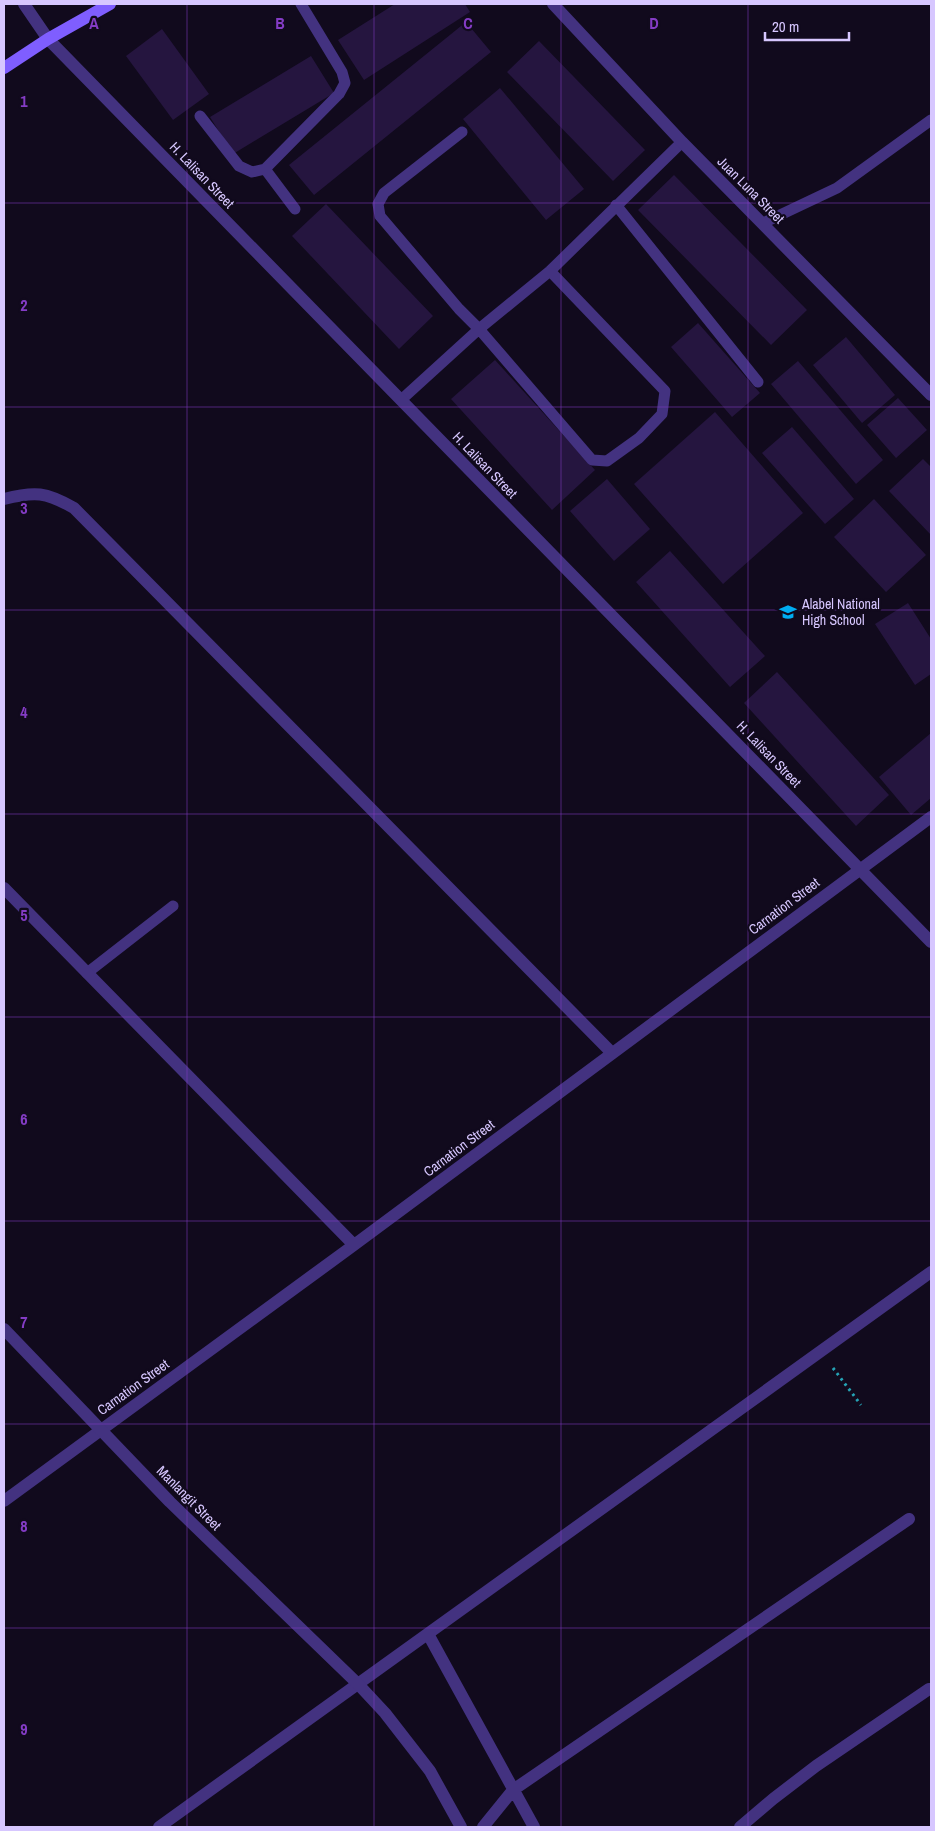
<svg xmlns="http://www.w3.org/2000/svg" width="935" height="1831" font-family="'Archivo Narrow',sans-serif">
  <rect width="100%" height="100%" fill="#110a1d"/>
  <!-- building -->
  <path fill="#25153f" d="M 395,4 L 465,4 L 470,12 L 364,80 L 338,40 Z
    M 466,22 L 491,52 L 314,195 L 289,165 Z
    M 162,29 L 209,94 L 173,120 L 126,56 Z
    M 539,41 L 645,150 L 613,181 L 507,72 Z
    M 311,56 L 334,93 L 233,154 L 210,117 Z
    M 500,88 L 584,189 L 546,220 L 463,119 Z
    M 674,175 L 807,310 L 771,345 L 638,210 Z
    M 326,204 L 433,316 L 399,349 L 292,236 Z
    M 698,323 L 760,393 L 732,417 L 671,347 Z
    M 846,337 L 895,395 L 862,423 L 813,365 Z
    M 495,360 L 595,470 L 552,510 L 451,399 Z
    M 798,361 L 883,460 L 856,484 L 771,384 Z
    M 898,398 L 927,430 L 896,458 L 867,425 Z
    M 715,412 L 803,513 L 723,584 L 634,484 Z
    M 792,427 L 854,499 L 825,524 L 762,453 Z
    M 923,459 L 931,467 L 931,535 L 889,491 Z
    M 607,479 L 650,529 L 614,561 L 570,511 Z
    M 874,499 L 926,555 L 886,592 L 834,537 Z
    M 670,551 L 765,656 L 730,687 L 636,582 Z
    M 908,603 L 931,639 L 931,674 L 915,685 L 875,624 Z
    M 777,672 L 889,795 L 856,826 L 744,703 Z
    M 931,733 L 931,798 L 911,815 L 879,777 Z"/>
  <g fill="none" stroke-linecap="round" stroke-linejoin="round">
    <!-- path -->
    <path stroke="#25a3b5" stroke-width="3" stroke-dasharray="2.5 4" stroke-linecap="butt" d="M 833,1368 L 861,1405"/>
    <!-- service -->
    <path stroke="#433280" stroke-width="11" d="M 200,116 L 239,166 L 252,172 L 265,169 L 339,94 L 345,83 L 342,72 L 301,4
      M 265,169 L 295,209
      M 616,205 L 758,382
      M 763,223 L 837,188 L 931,120
      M 550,271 L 665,391 L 662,414 L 639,438 L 607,461 L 592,460 L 479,329 L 550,271 L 682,142
      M 401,400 L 479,329 L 459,309 L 380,216 L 378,204 L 384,193 L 462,132
      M 87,973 L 173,906"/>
    <!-- minor -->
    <path stroke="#433280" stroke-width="12" d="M 24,4 L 48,39 L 931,942
      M 553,4 L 682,142 L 931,395
      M 4,499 C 35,491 46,492 74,508 L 612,1053
      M 4,888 L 354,1245
      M 4,1501 L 354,1245 L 931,817
      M 428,1634 L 534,1827
      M 159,1827 L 931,1272
      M 483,1827 L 513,1790 L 909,1519
      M 740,1827 L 773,1799 L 816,1766 L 929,1689"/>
    <!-- tertiary -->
    <path stroke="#433280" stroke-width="12" d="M 4,1329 L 170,1502 L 358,1684 L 385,1713 L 430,1771 L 461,1827"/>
    <!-- secondary -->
    <path stroke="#7f5eff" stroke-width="12" d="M 4,68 L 48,39 L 110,4"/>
  </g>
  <!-- grid -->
  <path fill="none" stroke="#843cc5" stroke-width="1" stroke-opacity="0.55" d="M 187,4 L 187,1827M 374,4 L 374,1827M 561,4 L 561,1827M 748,4 L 748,1827M 4,203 L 931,203M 4,407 L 931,407M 4,610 L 931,610M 4,814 L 931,814M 4,1017 L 931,1017M 4,1221 L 931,1221M 4,1424 L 931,1424M 4,1628 L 931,1628"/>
  <!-- icons -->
  <defs>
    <g id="school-bare" transform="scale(1.35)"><path d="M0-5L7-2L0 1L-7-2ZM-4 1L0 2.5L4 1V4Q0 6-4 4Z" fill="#00adf2" stroke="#110a1d" stroke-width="2.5" paint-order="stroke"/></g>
  </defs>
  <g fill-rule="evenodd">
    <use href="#school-bare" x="788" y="612"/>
  </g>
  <g text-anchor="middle" stroke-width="4.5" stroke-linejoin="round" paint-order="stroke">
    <!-- street labels -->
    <g font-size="14" fill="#d7c7ff" stroke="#110a1d">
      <text transform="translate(202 175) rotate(46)" y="5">H. Lalisan Street</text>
      <text transform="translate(751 190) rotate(45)" y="5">Juan Luna Street</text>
      <text transform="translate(485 465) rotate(46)" y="5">H. Lalisan Street</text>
      <text transform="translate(769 754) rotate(46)" y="5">H. Lalisan Street</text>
      <text transform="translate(784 906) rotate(-37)" y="5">Carnation Street</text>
      <text transform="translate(459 1148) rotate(-37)" y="5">Carnation Street</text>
      <text transform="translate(133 1387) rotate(-36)" y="5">Carnation Street</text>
      <text transform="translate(189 1498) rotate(45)" y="5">Manlangit Street</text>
    </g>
    <!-- poi labels -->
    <g font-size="14" fill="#d7c7ff" stroke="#110a1d" text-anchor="start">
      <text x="802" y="609">Alabel National<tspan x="802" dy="16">High School</tspan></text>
    </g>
  </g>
  <g font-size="16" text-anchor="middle" font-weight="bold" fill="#843cc5" stroke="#110a1d" stroke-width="4.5" stroke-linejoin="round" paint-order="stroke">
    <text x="94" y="29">A</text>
    <text x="280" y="29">B</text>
    <text x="468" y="29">C</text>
    <text x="654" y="29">D</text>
    <text x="24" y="107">1</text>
    <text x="24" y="311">2</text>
    <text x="24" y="514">3</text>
    <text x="24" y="718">4</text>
    <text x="24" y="921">5</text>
    <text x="24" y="1125">6</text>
    <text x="24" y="1328">7</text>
    <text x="24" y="1532">8</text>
    <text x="24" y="1735">9</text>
  </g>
  <!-- border -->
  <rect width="935" height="1831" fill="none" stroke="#d7c7ff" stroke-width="10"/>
  <!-- scale -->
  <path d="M765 32v8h84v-8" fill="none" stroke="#d7c7ff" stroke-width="2.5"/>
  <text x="772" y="32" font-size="15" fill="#d7c7ff" stroke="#110a1d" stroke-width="4" paint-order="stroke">20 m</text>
</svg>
